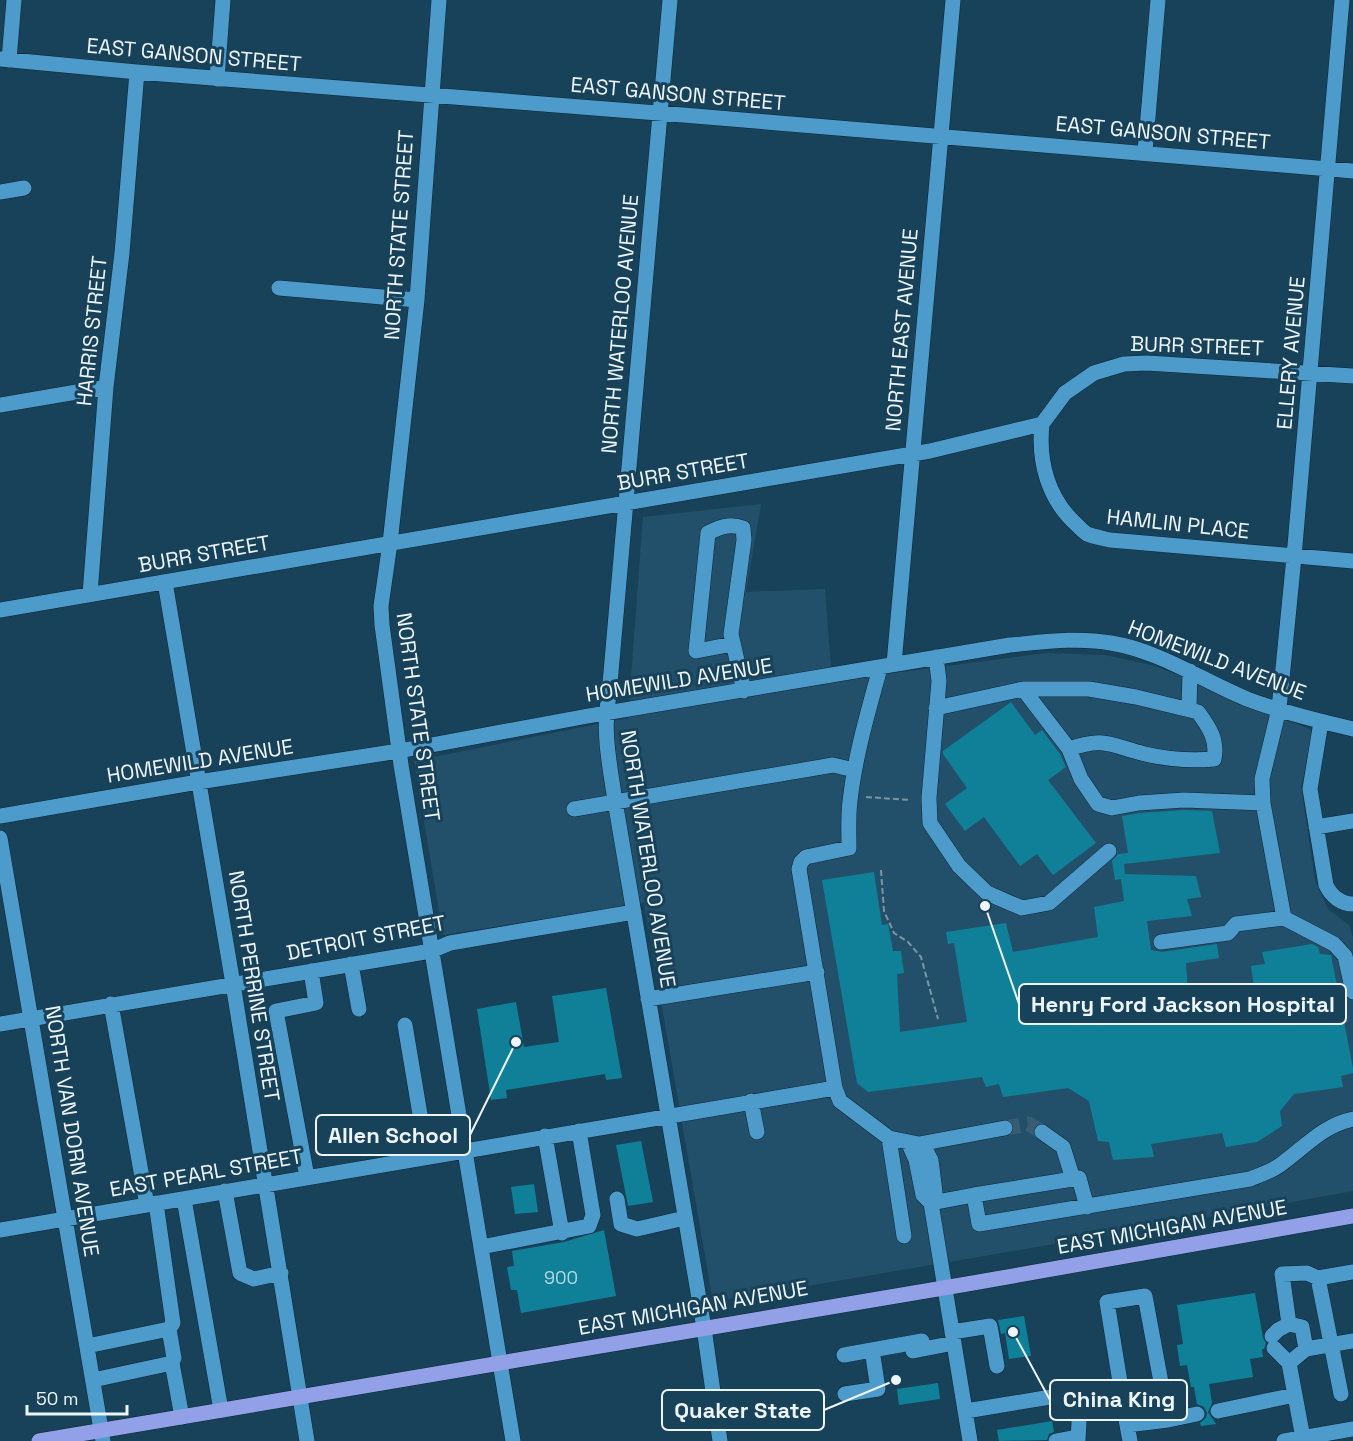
<svg xmlns="http://www.w3.org/2000/svg" width="1353" height="1441" font-family="'Space Grotesk',sans-serif">
  <rect width="100%" height="100%" fill="#18425a"/>
  <!-- built -->
  <path fill="#22506b" d="M 761,504 L 746,592 L 825,589 L 832,681 L 1046,653 L 1105,655 L 1151,665 L 1228,693 L 1311,730 L 1311,744 L 1301,787 L 1315,880 L 1328,909 L 1349,925 L 1353,938 L 1353,1191 L 1137,1230 L 713,1302 L 644,903 L 443,935 L 414,761 L 628,718 L 643,517 Z"/>
  <!-- building -->
  <path fill="#108099" d="M 1011,702 L 1035,735 L 1042,730 L 1060,754 L 1066,767 L 1048,780 L 1096,843 L 1053,875 L 1037,854 L 1020,866 L 984,817 L 965,831 L 945,804 L 967,788 L 943,754 L 943,751 Z
    M 1184,810 L 1212,811 L 1220,853 L 1124,864 L 1125,874 L 1196,876 L 1201,897 L 1187,899 L 1192,916 L 1147,921 L 1151,950 L 1162,952 L 1217,944 L 1219,958 L 1186,963 L 1188,993 L 1254,987 L 1251,966 L 1265,964 L 1262,952 L 1312,944 L 1318,947 L 1320,954 L 1331,955 L 1353,1068 L 1353,1073 L 1341,1076 L 1343,1087 L 1294,1094 L 1280,1111 L 1282,1126 L 1257,1142 L 1226,1147 L 1222,1133 L 1151,1144 L 1154,1157 L 1113,1160 L 1109,1142 L 1098,1141 L 1089,1101 L 1068,1088 L 1003,1097 L 999,1084 L 986,1087 L 982,1077 L 868,1092 L 857,1083 L 822,880 L 874,872 L 882,925 L 888,924 L 893,951 L 901,951 L 904,973 L 897,974 L 900,1032 L 967,1022 L 954,943 L 948,944 L 946,932 L 1006,923 L 1013,952 L 1098,937 L 1094,907 L 1124,901 L 1121,879 L 1115,880 L 1112,861 L 1118,854 L 1128,853 L 1122,816 L 1140,813 Z
    M 606,988 L 622,1078 L 606,1080 L 605,1074 L 506,1090 L 507,1098 L 491,1100 L 477,1009 L 516,1002 L 524,1047 L 559,1042 L 552,996 Z
    M 641,1141 L 653,1202 L 628,1206 L 616,1145 Z
    M 534,1184 L 538,1212 L 515,1214 L 511,1187 Z
    M 604,1230 L 616,1296 L 521,1313 L 517,1290 L 511,1290 L 507,1267 L 514,1266 L 512,1251 L 564,1242 Z
    M 1255,1293 L 1263,1338 L 1266,1343 L 1264,1349 L 1262,1349 L 1263,1357 L 1250,1359 L 1253,1377 L 1209,1384 L 1212,1403 L 1208,1412 L 1216,1424 L 1201,1426 L 1200,1423 L 1206,1418 L 1207,1413 L 1204,1407 L 1197,1404 L 1194,1387 L 1191,1387 L 1187,1365 L 1180,1366 L 1177,1345 L 1183,1344 L 1177,1305 Z
    M 1024,1316 L 1031,1356 L 1009,1359 L 1005,1333 L 1001,1334 L 998,1320 Z
    M 938,1383 L 940,1399 L 899,1405 L 897,1389 Z
    M 1052,1421 L 1054,1432 L 1049,1434 L 1047,1440 L 999,1441 L 997,1430 Z"/>
  <g fill="none" stroke-linecap="round" stroke-linejoin="round">
    <!-- minor-tunnel -->
    <path stroke="#385d72" stroke-width="15" stroke-dasharray="15 8" stroke-linecap="butt" d="M 1005,1128 L 1029,1124 L 1042,1132"/>
    <!-- minor casing -->
    <g stroke="#0e2736" stroke-width="16">
      <path id="minor" d="M 439,0 L 417,300 L 390,543 L 381,606 L 382,625 L 401,765 L 513,1441
        M 670,0 L 609,695 C 602,731 610,766 615,801 L 704,1328 L 720,1441
        M 1342,0 L 1294,557 L 1279,709 L 1262,779 L 1263,803 L 1284,918 L 1334,944 L 1345,956 L 1353,992
        M 0,59 L 137,72 L 683,115 L 1353,171
        M 9,60 L 14,0
        M 217,79 L 223,0
        M 1145,152 L 1158,0
        M 0,192 L 24,188
        M 279,288 L 417,300
        M 0,405 L 106,387
        M 1042,424 C 1038,462 1048,499 1077,525 C 1080,528 1084,532 1087,534 C 1094,537 1103,538 1110,540 L 1353,561
        M 165,582 L 233,984 L 307,1441
        M 90,594 L 106,387 L 122,253 L 137,72
        M 0,610 L 930,451 L 1042,424 L 1065,393 L 1094,373 L 1124,364 L 1147,363 L 1353,376
        M 733,644 L 696,651 L 708,533 C 720,527 730,523 743,528 L 744,540 L 731,634 L 744,691
        M 936,657 L 939,681 L 929,798 L 930,823 L 959,866 L 987,893 L 1022,908 L 1049,903 L 1109,851
        M 894,664 L 953,0
        M 880,668 C 868,712 855,756 850,801 C 848,817 849,833 849,848 L 806,857 L 801,862 L 799,869 L 835,1088 L 840,1101 L 889,1138 L 919,1144 L 925,1149 L 931,1160 L 935,1192 L 931,1203 L 970,1441
        M 1023,689 L 1069,749 L 1081,779 L 1098,804 L 1112,808 L 1139,803 L 1184,800 L 1263,803
        M 936,708 L 1023,689 L 1089,689 L 1136,697 L 1198,712 C 1209,727 1218,740 1214,759 C 1192,761 1167,759 1145,754 C 1111,746 1106,736 1069,749
        M 1189,709 L 1190,671
        M 1321,722 L 1310,789 L 1326,885 C 1331,896 1341,904 1353,904
        M 574,809 L 833,765 L 854,770
        M 0,816 L 198,782 L 399,751 L 588,716 L 1010,645 C 1043,642 1078,637 1111,643 C 1160,651 1201,680 1247,699 C 1281,712 1318,721 1353,729
        M 1316,827 L 1353,821
        M 0,838 L 103,1441
        M 1161,942 L 1228,933 L 1236,924 L 1284,918
        M 351,964 L 359,1009
        M 648,999 L 817,972
        M 111,1004 L 147,1205
        M 0,1024 L 431,951 L 450,943 L 634,912
        M 405,1025 L 427,1156
        M 751,1101 L 757,1132
        M 1042,1132 L 1063,1147 L 1073,1179
        M 545,1136 L 562,1233
        M 889,1138 L 904,1236
        M 908,1142 L 916,1160 L 923,1195 L 931,1203
        M 919,1144 L 1005,1128
        M 307,1177 L 276,1011 L 316,1003 L 311,971
        M 225,1191 L 240,1273 L 254,1279 L 281,1273
        M 974,1195 L 1079,1178 L 1087,1207
        M 184,1199 L 221,1410
        M 617,1199 L 621,1224 L 637,1229 L 685,1218
        M 931,1203 L 974,1195 L 979,1224 L 1250,1179 C 1260,1175 1272,1171 1280,1165 C 1304,1148 1323,1125 1353,1119
        M 0,1230 L 835,1088
        M 481,1247 L 589,1226 L 593,1215 L 579,1131
        M 952,1332 L 990,1326 L 997,1366
        M 1272,1336 L 1278,1330 L 1289,1324
        M 87,1346 L 169,1329 L 173,1323 L 156,1203
        M 1274,1348 L 1289,1363
        M 1306,1349 L 1302,1327 L 1289,1324 L 1282,1274 L 1307,1273 L 1318,1278
        M 913,1351 L 954,1343
        M 844,1355 L 922,1341 L 923,1349
        M 172,1363 L 182,1417
        M 93,1380 L 172,1363 L 174,1358 L 169,1329
        M 845,1394 L 878,1389 L 872,1350
        M 1341,1394 L 1318,1278 L 1353,1272
        M 966,1411 L 1075,1393 L 1079,1422 L 1078,1441
        M 1218,1411 L 1295,1395
        M 1168,1420 L 1197,1414
        M 1127,1425 L 1168,1420 L 1145,1296 L 1107,1302 L 1127,1425 L 1130,1441
        M 1303,1438 L 1289,1363 L 1306,1349 L 1353,1341
        M 1056,1441 L 1077,1437
        M 1284,1441 L 1353,1429"/>
    </g>
    <!-- major casing -->
    <g stroke="#0e2736" stroke-width="16">
      <path id="major" d="M 39,1441 L 967,1284 L 1353,1216"/>
    </g>
    <!-- path -->
    <path stroke="#7c95a4" stroke-width="2" stroke-dasharray="6 3" stroke-linecap="butt" d="M 866,797 L 910,800
      M 881,870 L 884,911 L 894,933 L 908,942 L 921,957 L 938,1019"/>
    <!-- minor -->
    <use href="#minor" stroke="#4d9bcb" stroke-width="15"/>
    <!-- major -->
    <use href="#major" stroke="#91a0e7" stroke-width="15"/>
  </g>
  <g text-anchor="middle" stroke-width="6" stroke-linejoin="round" paint-order="stroke">
    <!-- number labels -->
    <g font-size="18" fill="#b6d8e2">
      <text x="561" y="1284">900</text>
    </g>
    <!-- street labels -->
    <g font-size="21" fill="#eef5fa" stroke="#18425a">
      <text transform="translate(194 55) rotate(5)" y="7">EAST GANSON STREET</text>
      <text transform="translate(678 94) rotate(5)" y="7">EAST GANSON STREET</text>
      <text transform="translate(1163 133) rotate(5)" y="7">EAST GANSON STREET</text>
      <text transform="translate(399 235) rotate(-86)" y="7">NORTH STATE STREET</text>
      <text transform="translate(620 324) rotate(-85)" y="7">NORTH WATERLOO AVENUE</text>
      <text transform="translate(902 330) rotate(-85)" y="7">NORTH EAST AVENUE</text>
      <text transform="translate(92 331) rotate(-84)" y="7">HARRIS STREET</text>
      <text transform="translate(1197 346) rotate(2)" y="7">BURR STREET</text>
      <text transform="translate(1291 353) rotate(-85)" y="7">ELLERY AVENUE</text>
      <text transform="translate(683 472) rotate(-10)" y="7">BURR STREET</text>
      <text transform="translate(1178 524) rotate(6)" y="7">HAMLIN PLACE</text>
      <text transform="translate(204 554) rotate(-10)" y="7">BURR STREET</text>
      <text transform="translate(1217 660) rotate(21)" y="7">HOMEWILD AVENUE</text>
      <text transform="translate(679 680) rotate(-9)" y="7">HOMEWILD AVENUE</text>
      <text transform="translate(418 717) rotate(82)" y="7">NORTH STATE STREET</text>
      <text transform="translate(200 761) rotate(-9)" y="7">HOMEWILD AVENUE</text>
      <text transform="translate(648 859) rotate(81)" y="7">NORTH WATERLOO AVENUE</text>
      <text transform="translate(366 938) rotate(-11)" y="7">DETROIT STREET</text>
      <text transform="translate(254 986) rotate(81)" y="7">NORTH PERRINE STREET</text>
      <text transform="translate(72 1131) rotate(81)" y="7">NORTH VAN DORN AVENUE</text>
      <text transform="translate(206 1173) rotate(-10)" y="7">EAST PEARL STREET</text>
      <text transform="translate(1172 1227) rotate(-10)" y="7">EAST MICHIGAN AVENUE</text>
      <text transform="translate(693 1308) rotate(-10)" y="7">EAST MICHIGAN AVENUE</text>
    </g>
  </g>
  <!-- callouts -->
  <path fill="none" stroke="#eef5fa" stroke-width="2" d="M985 906L1019 1004M516 1042L470 1135M1013 1332L1050 1400M896 1380L824 1410"/>
  <g fill="#eef5fa" stroke="#18425a" stroke-width="2">
    <circle cx="985" cy="906" r="6"/>
    <circle cx="516" cy="1042" r="6"/>
    <circle cx="1013" cy="1332" r="6"/>
    <circle cx="896" cy="1380" r="6"/>
  </g>
  <g fill="#18425a" stroke="#eef5fa" stroke-width="2">
    <rect x="1019" y="984" width="327" height="40" rx="6"/>
    <rect x="316" y="1115" width="154" height="40" rx="6"/>
    <rect x="1050" y="1380" width="137" height="40" rx="6"/>
    <rect x="662" y="1390" width="162" height="40" rx="6"/>
  </g>
  <g font-size="22" text-anchor="middle" font-weight="bold" fill="#eef5fa">
    <text x="1183" y="1012">Henry Ford Jackson Hospital</text>
    <text x="393" y="1143">Allen School</text>
    <text x="1119" y="1407">China King</text>
    <text x="743" y="1418">Quaker State</text>
  </g>
  <!-- scale -->
  <path d="M27 1405v9h100v-9" fill="none" stroke="#eef5fa" stroke-width="3"/>
  <text x="36" y="1405" font-size="18" fill="#eef5fa" stroke="#18425a" stroke-width="4.5" paint-order="stroke">50 m</text>
</svg>
